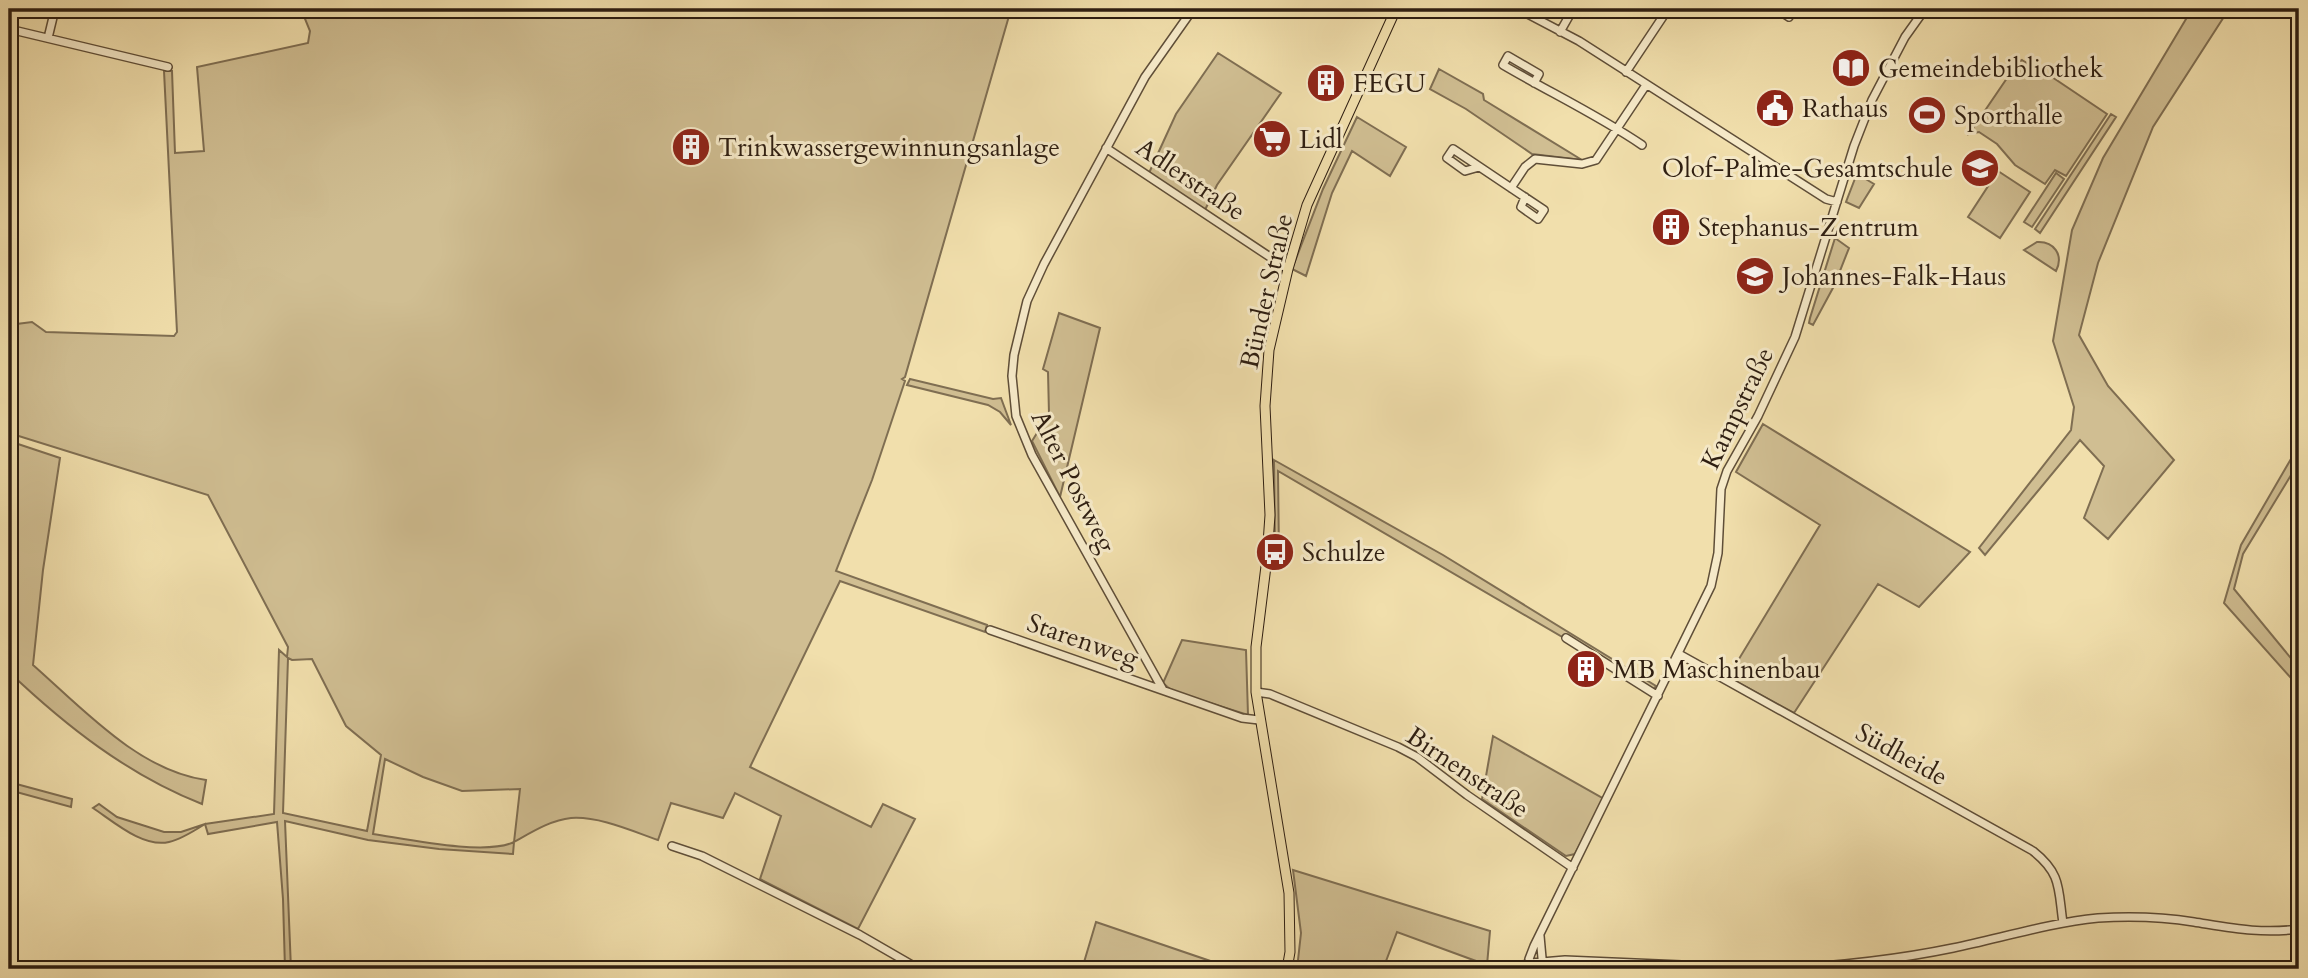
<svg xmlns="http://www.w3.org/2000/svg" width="2308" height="978" font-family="Cardo,serif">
  <rect width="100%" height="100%" fill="#f1dfac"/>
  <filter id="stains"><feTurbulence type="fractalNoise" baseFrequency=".00286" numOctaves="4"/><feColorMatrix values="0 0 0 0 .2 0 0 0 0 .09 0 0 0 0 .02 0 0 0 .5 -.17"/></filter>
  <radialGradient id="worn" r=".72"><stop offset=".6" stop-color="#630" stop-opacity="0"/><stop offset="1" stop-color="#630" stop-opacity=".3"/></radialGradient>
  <!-- green -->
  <path fill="#d0be92" stroke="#7f6e52" stroke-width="2" fill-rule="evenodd" d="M 301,9 L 1011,9 L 905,377 L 902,379 L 905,381 L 872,480 L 836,571 L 987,625 L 985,632 L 840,581 L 750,767 L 871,827 L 883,804 L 915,819 L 858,929 L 760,879 L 781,816 L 735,793 L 723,818 L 671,803 L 658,840 C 632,831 599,816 571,818 C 551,820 532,832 514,842 L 513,854 L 439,849 L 368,840 L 285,821 L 291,969 L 285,969 L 283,899 L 277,822 L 208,834 L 205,824 C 194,831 182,839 169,842 C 143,848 114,822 93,808 L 99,804 L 117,817 L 164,832 L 181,832 L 205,824 L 274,814 L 279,650 L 287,657 L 288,647 L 208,495 L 9,433 L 9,325 L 32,322 L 46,332 L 174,336 L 177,332 L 164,71 L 172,71 L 175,153 L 204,151 L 197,67 L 308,43 L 310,31 ZM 288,658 L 292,660 L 312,659 L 346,726 L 381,755 L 367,831 L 283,813 ZM 385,759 L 423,777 L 462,791 L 520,789 L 514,842 C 485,856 407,839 373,834 Z
    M 2192,9 L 2229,9 L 2153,127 L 2098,263 L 2079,335 L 2108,386 L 2174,460 L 2108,539 L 2084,518 L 2104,466 L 2080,440 L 1985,555 L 1979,548 L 2071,430 L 2074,407 L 2053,341 L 2072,230 L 2103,158 Z
    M 1218,53 L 1281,93 L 1217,185 L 1205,210 L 1149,173 L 1176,114 Z
    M 2022,60 L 2045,74 L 2046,73 L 2107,114 L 2066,176 L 2055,170 L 2045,184 L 2015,165 L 1997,144 L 1979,132 L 1969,134 L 2018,62 Z
    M 1439,69 L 1483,94 L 1484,100 L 1582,160 L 1532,154 L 1466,109 L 1430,89 Z
    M 2111,114 L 2116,117 L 2040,233 L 2035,229 Z
    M 1357,117 L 1406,147 L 1390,176 L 1352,151 L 1332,193 L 1306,276 L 1292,269 L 1323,189 Z
    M 1998,171 L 2030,192 L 2000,238 L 1968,217 Z
    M 2056,173 L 2064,179 L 2032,227 L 2024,222 Z
    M 1859,175 L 1874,184 L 1859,208 L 1846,202 L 1856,176 Z
    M 1835,238 L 1849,248 L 1834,286 L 1813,325 L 1809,323 L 1810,318 Z
    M 2037,242 C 2054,241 2064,255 2056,271 L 2024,250 Z
    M 1059,313 L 1100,328 L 1060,497 L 1032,441 L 1049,414 L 1048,372 L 1043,369 Z
    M 910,379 L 993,399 L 1001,398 L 1011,425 L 1000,412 L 988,405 L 907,385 Z
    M 1763,424 L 1970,552 L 1919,607 L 1878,584 L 1794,713 L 1728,677 L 1820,525 L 1736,472 Z
    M 9,441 L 60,458 L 43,570 L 33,665 C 82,708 139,771 206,780 L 202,804 C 128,775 66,726 9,672 Z
    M 2299,445 L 2299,462 L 2243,554 L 2234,589 L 2299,668 L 2299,687 L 2224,603 L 2241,545 Z
    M 1274,460 L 1443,555 L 1656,686 L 1653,690 L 1278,471 L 1279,555 L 1275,550 Z
    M 1182,640 L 1246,650 L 1248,715 L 1172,691 L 1163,683 Z
    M 1493,736 L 1604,799 L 1575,854 L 1566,856 L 1482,799 Z
    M 9,782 L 72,799 L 71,807 L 9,790 Z
    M 1293,870 L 1490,931 L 1487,965 L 1397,932 L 1383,969 L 1297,969 L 1301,933 Z
    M 1096,922 L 1225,966 L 1224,969 L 1082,969 Z"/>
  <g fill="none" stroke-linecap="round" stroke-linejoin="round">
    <!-- minor casing -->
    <g stroke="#5f4e38" stroke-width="10">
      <path id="minor" d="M 1518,9 L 1579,41 L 1826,199 L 1837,202
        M 1777,9 L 1789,17
        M 9,29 L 168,67
        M 1560,32 L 1573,9
        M 48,38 L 55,9
        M 1626,72 L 1668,9
        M 1534,83 L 1539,74 L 1508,56 L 1503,65 C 1549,92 1598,115 1642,145
        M 1106,148 L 1288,269
        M 1479,167 L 1465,171 L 1447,158 L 1453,149 L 1544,210 L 1538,219 L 1521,207 L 1525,197
        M 1511,188 L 1525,167 L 1535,159 L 1582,164 L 1596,160 L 1646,85
        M 990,630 L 1242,718 L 1259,720
        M 1566,638 L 1658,696
        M 1679,654 L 2033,851 C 2062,874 2058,889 2063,923
        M 1163,690 L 1032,455 L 1016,416 L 1012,376 L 1014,355 L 1027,301 L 1044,264 L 1145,77 L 1193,9
        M 1256,692 L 1270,694 L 1398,747 L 1417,757 L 1467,795 L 1573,868
        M 672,846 L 702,856 L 860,935 L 919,969
        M 1540,936 L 1543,969
        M 1509,969 L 1530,963 L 1565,960 L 1775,969
        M 1532,969 L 1529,959 L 1534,946 L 1711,586 L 1718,553 L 1721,489 L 1727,471 L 1758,416 L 1795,337 L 1854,146 L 1872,100 L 1905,37 L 1925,9
        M 1778,969 C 1837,966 1895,960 1953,948 C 2001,938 2049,923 2098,918 C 2130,916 2163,917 2194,922 C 2232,928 2260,934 2299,929"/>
    </g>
    <!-- major casing -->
    <g stroke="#2e1e11" stroke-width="11">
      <path id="major" d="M 1287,969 L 1290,952 L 1289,893 L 1256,692 L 1256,647 L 1267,558 L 1270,515 L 1265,406 L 1269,350 L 1288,269 L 1307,205 L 1396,9"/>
    </g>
    <!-- minor -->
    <use href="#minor" stroke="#f6eac9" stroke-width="7"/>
    <!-- major -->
    <use href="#major" stroke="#f1dfac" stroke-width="9"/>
  </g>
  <!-- icons -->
  <defs>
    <g id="library-disc" transform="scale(2.0125)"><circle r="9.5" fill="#8f2418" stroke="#f6eac9"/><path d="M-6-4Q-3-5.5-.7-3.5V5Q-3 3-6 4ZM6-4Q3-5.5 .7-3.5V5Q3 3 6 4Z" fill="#fff"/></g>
    <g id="building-disc" transform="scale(2.0125)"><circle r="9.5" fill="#8f2418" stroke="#f6eac9"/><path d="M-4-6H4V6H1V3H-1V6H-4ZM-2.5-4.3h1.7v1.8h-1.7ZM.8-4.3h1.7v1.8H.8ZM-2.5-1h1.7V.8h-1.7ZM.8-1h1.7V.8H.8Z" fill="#fff"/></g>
    <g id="civic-disc" transform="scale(2.0125)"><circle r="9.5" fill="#8f2418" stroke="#f6eac9"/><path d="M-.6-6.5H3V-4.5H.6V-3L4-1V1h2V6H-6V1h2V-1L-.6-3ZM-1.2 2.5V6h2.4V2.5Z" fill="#fff"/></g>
    <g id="stadium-disc" transform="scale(2.0125)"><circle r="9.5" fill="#8f2418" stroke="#f6eac9"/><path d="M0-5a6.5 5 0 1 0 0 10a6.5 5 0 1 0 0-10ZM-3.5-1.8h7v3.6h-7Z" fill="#fff"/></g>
    <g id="supermarket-disc" transform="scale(2.0125)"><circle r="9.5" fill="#8f2418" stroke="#f6eac9"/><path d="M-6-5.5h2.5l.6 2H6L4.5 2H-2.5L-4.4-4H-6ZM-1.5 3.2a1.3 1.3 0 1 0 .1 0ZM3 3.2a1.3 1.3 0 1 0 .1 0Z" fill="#fff"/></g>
    <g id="school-disc" transform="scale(2.0125)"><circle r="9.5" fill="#8f2418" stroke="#f6eac9"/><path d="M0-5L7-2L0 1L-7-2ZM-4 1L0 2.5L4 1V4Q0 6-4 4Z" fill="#fff"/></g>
    <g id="bus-disc" transform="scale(2.0125)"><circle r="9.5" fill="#8f2418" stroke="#f6eac9"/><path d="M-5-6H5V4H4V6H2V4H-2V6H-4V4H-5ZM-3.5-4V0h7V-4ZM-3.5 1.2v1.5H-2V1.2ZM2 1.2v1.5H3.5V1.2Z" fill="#fff"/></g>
  </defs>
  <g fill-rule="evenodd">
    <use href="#library-disc" x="1851" y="68"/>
    <use href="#building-disc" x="1326" y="83"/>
    <use href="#civic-disc" x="1775" y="108"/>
    <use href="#stadium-disc" x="1927" y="115"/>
    <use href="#supermarket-disc" x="1272" y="139"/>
    <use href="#building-disc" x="691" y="147"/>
    <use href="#school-disc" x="1980" y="168"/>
    <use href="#building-disc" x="1671" y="227"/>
    <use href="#school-disc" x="1755" y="276"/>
    <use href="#bus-disc" x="1275" y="552"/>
    <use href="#building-disc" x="1586" y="669"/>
  </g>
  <g text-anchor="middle" stroke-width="6" stroke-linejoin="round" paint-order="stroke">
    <!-- poi labels -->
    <g font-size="26" fill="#2e1e11" stroke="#f6eac9" text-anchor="start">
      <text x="1878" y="77">Gemeindebibliothek</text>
      <text x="1353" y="92">FEGU</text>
      <text x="1802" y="117">Rathaus</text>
      <text x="1954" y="124">Sporthalle</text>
      <text x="1299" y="148">Lidl</text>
      <text x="718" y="156">Trinkwassergewinnungsanlage</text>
      <text x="1953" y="177" text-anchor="end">Olof-Palme-Gesamtschule</text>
      <text x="1698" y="236">Stephanus-Zentrum</text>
      <text x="1782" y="285">Johannes-Falk-Haus</text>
      <text x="1302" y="561">Schulze</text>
      <text x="1613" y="678">MB Maschinenbau</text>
    </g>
    <!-- street labels -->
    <g font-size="26" fill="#2e1e11" stroke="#f6eac9">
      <text transform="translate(1191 179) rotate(34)" y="9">Adlerstraße</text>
      <text transform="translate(1266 291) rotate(-77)" y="9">Bünder Straße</text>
      <text transform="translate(1737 408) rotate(-64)" y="9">Kampstraße</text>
      <text transform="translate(1074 481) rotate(63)" y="9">Alter Postweg</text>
      <text transform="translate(1083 640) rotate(19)" y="9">Starenweg</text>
      <text transform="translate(1902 754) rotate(29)" y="9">Südheide</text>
      <text transform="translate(1468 772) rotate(34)" y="9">Birnenstraße</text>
    </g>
  </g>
  <!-- margin -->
  <rect width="2308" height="978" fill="none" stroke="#f1dfac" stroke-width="35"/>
  <rect x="10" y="10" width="2287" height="957" fill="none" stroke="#2e1e11" stroke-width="3.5"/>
  <rect x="18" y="18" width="2273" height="943" fill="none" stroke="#2e1e11" stroke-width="2"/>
  <rect width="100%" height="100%" filter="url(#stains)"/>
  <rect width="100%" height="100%" fill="url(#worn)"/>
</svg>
